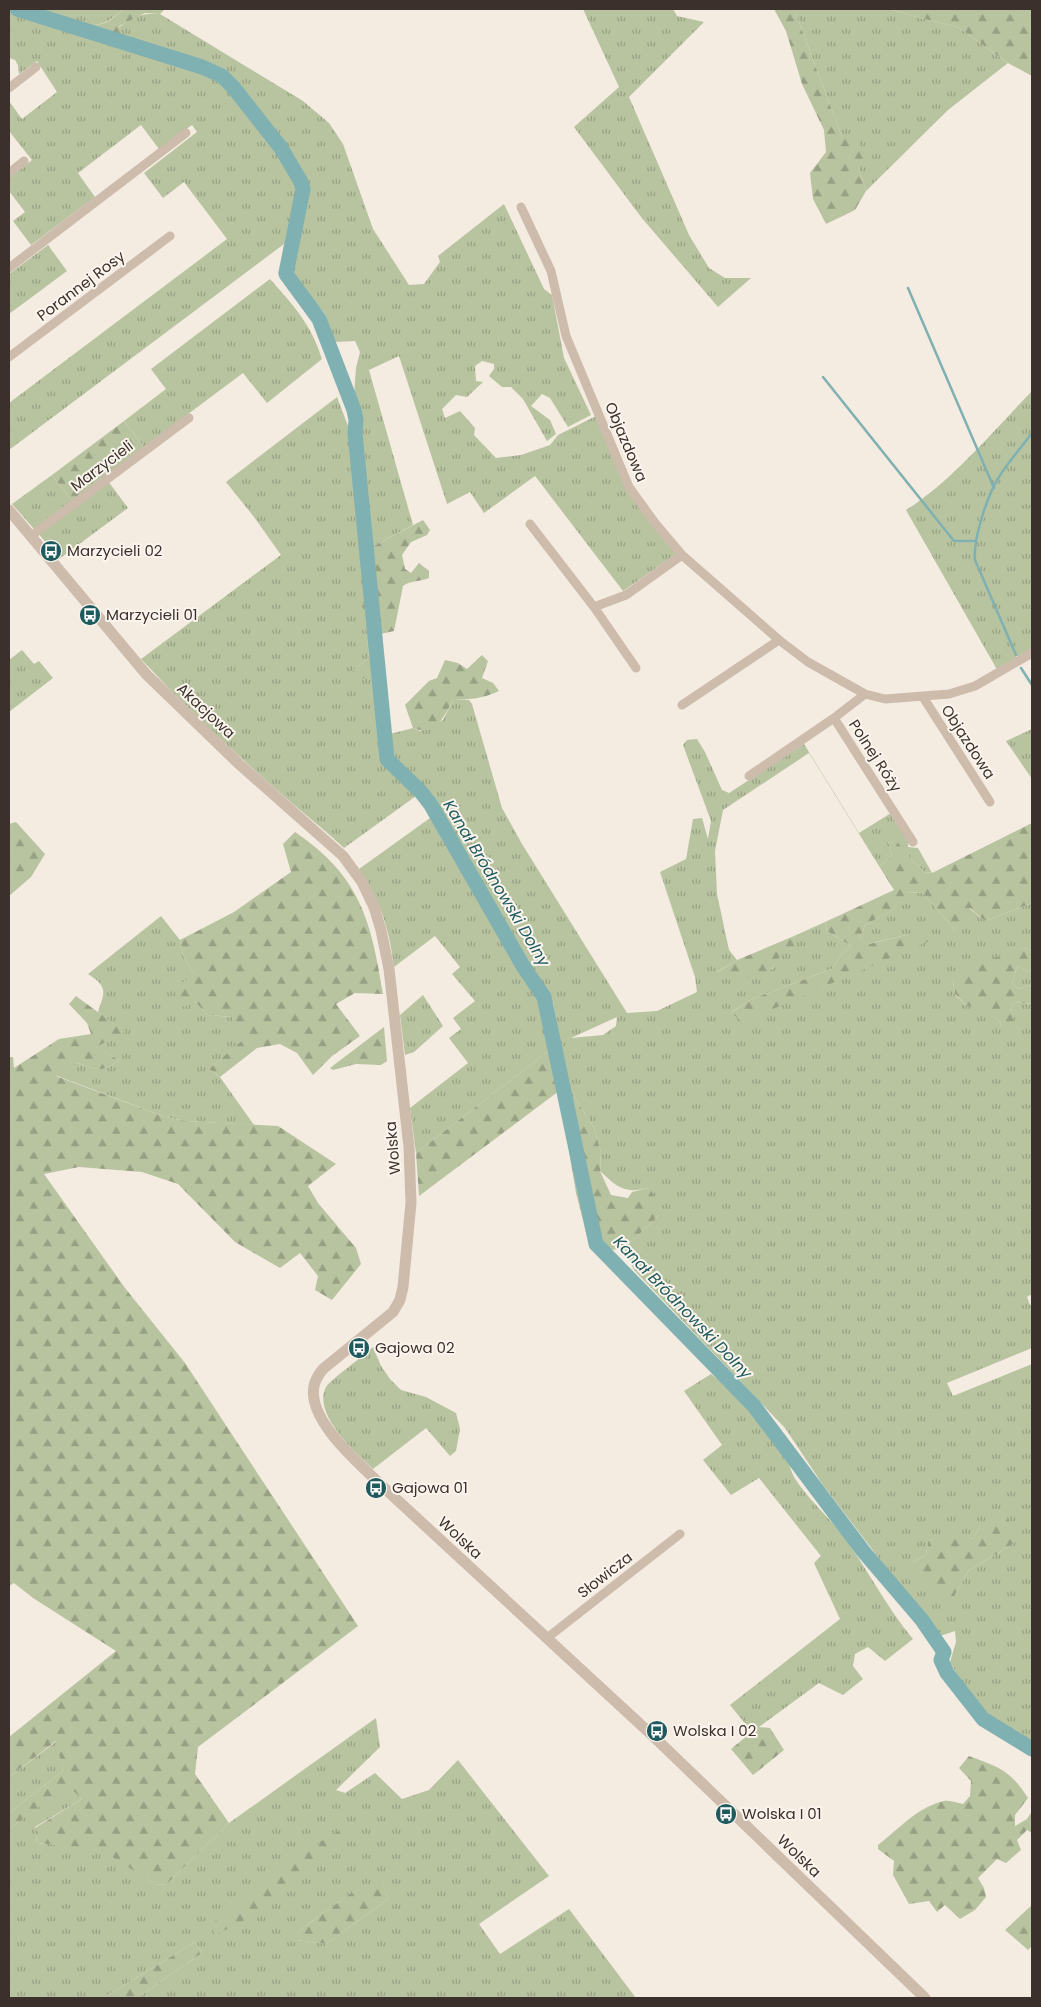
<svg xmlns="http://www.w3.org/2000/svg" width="1041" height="2007" font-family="Poppins,sans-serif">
  <defs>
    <pattern id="grass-tufts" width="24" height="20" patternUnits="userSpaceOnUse" patternTransform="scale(1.25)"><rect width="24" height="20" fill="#b8c4a0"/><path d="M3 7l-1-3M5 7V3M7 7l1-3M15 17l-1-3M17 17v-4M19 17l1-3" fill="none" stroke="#97a083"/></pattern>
    <pattern id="forest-firs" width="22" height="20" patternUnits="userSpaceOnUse" patternTransform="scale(1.25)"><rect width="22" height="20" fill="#b8c4a0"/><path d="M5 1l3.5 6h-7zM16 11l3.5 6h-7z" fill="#97a083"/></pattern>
  </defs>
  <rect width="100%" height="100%" fill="#f4ebe1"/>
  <!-- grass -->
  <path fill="url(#grass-tufts)" fill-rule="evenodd" d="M 9,9 L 123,9 C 113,18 107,24 93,25 L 122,35 L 119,27 C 134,17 141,13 160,14 L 303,101 L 329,123 L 343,144 L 373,229 L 409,285 L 424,284 L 440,262 L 438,256 L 504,204 L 544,289 L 552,295 L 564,358 L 591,415 L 568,427 L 550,398 L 542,394 L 531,406 L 550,420 L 556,434 L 547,441 L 523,399 L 511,387 L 502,387 L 489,376 L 494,369 L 494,364 L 482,361 L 475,366 L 476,381 L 483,382 L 467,397 L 456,395 L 442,409 L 445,418 L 460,411 L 475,428 L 474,435 L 496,458 L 521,455 L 550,445 L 558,435 L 598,415 L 621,476 L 676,554 L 623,591 L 535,476 L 484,513 L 470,492 L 447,504 L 399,356 L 369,370 L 413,525 L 370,548 L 362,440 L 354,395 L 356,368 L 360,352 L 355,341 L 335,342 L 325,314 L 290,271 L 278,274 L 284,244 L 9,450 L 9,403 L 227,239 L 184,182 L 163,198 L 144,173 L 197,132 L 192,125 L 159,149 L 141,125 L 78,173 L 95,197 L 31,245 L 13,221 L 25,212 L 9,191 L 9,178 L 32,160 L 9,131 L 9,101 L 22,119 L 57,92 L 37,61 L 19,74 L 18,65 L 15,60 L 9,58 Z
    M 583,9 L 673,9 L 677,16 L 704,22 L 629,97 L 689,235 L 709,268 L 725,278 L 751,278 L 718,307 L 641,217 L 574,127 L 619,87 Z
    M 794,9 L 890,9 L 920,18 L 958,27 L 1008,63 L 948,110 L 866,191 L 858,167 L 842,137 Z
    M 48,245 L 67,271 L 9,314 L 9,274 Z
    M 270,279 C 294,306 311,324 322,359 L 267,403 L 243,373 L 144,447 L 124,421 L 166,389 L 151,369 Z
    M 1032,391 L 1032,650 L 1021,657 L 1017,656 L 999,673 L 906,510 C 952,481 994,430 1032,391 Z
    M 337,397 L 348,426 L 369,658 L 351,672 L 372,675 L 380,749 L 391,748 L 390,734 L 413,728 L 420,731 L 443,720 L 454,699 L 469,700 L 472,704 L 502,808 L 522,844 L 627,1013 L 657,1011 L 697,992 L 695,977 L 660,872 L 686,859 L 693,819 L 702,818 L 708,839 L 711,821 L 683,745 L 687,740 L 697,739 L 705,752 L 722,790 L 729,793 L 804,744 L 859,833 L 891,813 L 909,840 L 908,847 L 918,848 L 932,873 L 924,872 L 906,854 L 888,841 L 892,856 L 879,866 L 809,753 L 723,810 L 715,851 L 717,894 L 729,950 L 737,960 L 717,972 L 772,969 L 780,954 L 795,946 L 794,936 L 825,922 L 827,931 L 851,946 L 841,955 L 832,969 L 752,999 L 732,1012 L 743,1022 L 911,934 L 868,944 L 860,938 L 865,925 L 891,911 L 906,892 L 923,893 L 956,931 L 961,909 L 969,908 L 985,921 L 1032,903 L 1032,950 L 1023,948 L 953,980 L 955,995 L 967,1006 L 977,1006 L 999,1020 L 1002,1028 L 1011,1012 L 1013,1002 L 1032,1004 L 1032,1294 L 1027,1297 L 1030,1305 L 1032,1304 L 1032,1348 L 947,1383 L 953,1396 L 1032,1364 L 1032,1744 L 987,1717 L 967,1692 L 950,1662 L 956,1642 L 955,1631 L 940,1636 L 918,1605 L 897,1582 L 823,1485 L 785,1428 L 634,1270 L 624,1249 L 659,1215 L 648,1188 C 624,1194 617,1187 600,1171 L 601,1152 L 594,1128 L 567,1085 L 553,1002 L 542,1007 L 551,1049 L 416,1153 L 410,1108 L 468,1063 L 449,1038 L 461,1029 L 453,1018 L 475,1001 L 452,974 L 460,967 L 435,936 L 394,967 C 389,927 381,903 359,869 L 430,818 L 421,801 L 416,796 L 344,848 C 323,828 300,811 278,791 C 230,749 184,705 141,659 L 281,555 L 254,517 L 226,482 ZM 617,1017 L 616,1026 L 603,1035 L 571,1038 ZM 980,1526 L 1013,1544 L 968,1571 L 953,1598 L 913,1562 L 926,1555 L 928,1541 L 952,1532 L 973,1539 Z
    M 52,475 L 72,501 L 34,529 L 12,504 Z
    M 108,481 L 128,508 L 59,559 L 38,533 Z
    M 22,650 L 34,664 L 39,661 L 53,678 L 9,712 L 9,660 Z
    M 1032,729 L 1032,779 L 1006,741 Z
    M 161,916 L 180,940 L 184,958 L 195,975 L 195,1002 L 208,1015 L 232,1017 L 245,1039 L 209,1069 L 220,1077 L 254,1125 L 186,1121 L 165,1117 L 55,1075 L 78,1063 C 97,1069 102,1074 119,1060 L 95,1047 L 124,1032 L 98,1012 C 105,991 108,987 88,974 Z
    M 1017,966 L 1028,972 L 1032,970 L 1032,985 L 1019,989 L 1012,984 Z
    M 423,995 L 443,1026 L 414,1052 L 405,1055 L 400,1015 Z
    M 373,1347 L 381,1366 L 390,1379 L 401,1390 L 426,1397 L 456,1413 L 460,1429 L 456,1451 L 450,1456 L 426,1428 L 373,1469 C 355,1452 312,1414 326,1387 C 329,1381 366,1354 373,1347 Z
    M 711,1374 C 738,1394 771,1432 788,1462 C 791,1468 792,1475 796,1480 C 809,1500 828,1516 842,1535 C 868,1569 886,1607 913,1639 L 885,1661 L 868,1647 L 855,1654 L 853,1666 L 863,1679 L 843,1695 L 819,1683 L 752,1732 L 730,1705 L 840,1619 L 814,1563 L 821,1556 L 759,1478 L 731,1495 L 703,1460 L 722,1445 L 684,1391 Z
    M 376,1718 L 380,1747 L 336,1790 L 345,1793 L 375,1773 L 402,1799 L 429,1790 L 458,1760 L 549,1876 L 479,1924 L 500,1954 L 569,1909 L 636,1998 L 137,1998 L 202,1953 L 195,1942 L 103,1998 L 9,1998 L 9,1829 L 68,1785 L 82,1799 L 35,1827 L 37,1843 L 100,1848 L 156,1885 L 167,1884 L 229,1823 ZM 382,1880 L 388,1899 L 326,1944 L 297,1940 L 300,1930 L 351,1893 Z
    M 57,1741 L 63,1771 L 9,1813 L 9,1777 Z"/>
  <!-- forest -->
  <path fill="url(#forest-firs)" d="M 123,9 L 165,9 L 160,14 L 145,13 L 119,26 L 123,36 L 92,25 C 106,25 113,19 123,9 Z
    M 774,9 L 794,9 L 842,137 L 852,132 L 867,157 L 858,167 L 866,191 L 855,210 L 826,224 L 813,199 L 810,173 L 826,152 L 824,130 L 802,84 L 786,31 Z
    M 890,9 L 1032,9 L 1032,76 L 1008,63 L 958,27 L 920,18 Z
    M 124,421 L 144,447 L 72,501 L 52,475 Z
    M 362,440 L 370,548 L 423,520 L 430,530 L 427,535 L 411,542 L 402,555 L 405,569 L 411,573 L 419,563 L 429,571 L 429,578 C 420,582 411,580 403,586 L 394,631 L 380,634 L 391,749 L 380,750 L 372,675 L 355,682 L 351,672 L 369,658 L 358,551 L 350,445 Z
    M 482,655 L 488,661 L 482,678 L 493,683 L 499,691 C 484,698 471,700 454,699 C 445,715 435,738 413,728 L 405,705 L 429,681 L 437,678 L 445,660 L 458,663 L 467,669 Z
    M 16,822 L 45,854 L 31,877 L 9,896 L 9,824 Z
    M 1032,823 L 1032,903 L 985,921 L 970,908 L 962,909 L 964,925 L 961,930 L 956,931 L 923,893 L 907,892 L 891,911 L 865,925 L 860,938 L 869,944 L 911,934 L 929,941 L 743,1022 L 731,1013 L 752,999 L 832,969 L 841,955 L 851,946 L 827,931 L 825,922 L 894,890 L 879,866 L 892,856 L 888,841 L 894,837 L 906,854 L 924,872 L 932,873 Z
    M 295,832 C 360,876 371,920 383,994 L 355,993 L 336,1004 L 360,1036 L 332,1056 L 313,1075 L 297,1053 L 280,1044 L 257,1048 L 220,1077 L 209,1069 L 244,1039 L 232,1017 L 208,1015 L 195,1002 L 184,1007 L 177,1003 L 179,984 L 195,975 L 184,958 L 180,940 L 234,912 L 291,872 L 283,844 Z
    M 794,936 L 796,946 C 778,955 783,953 773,967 C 761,984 733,975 716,973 L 737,960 Z
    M 1023,948 L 1032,950 L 1032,970 L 1028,972 L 1017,966 L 1012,984 L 1019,989 L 1032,985 L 1032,1004 L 1013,1002 L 1011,1012 L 1017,1026 L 1008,1033 L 1002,1028 L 999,1020 L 977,1007 L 967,1006 L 955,994 L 953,980 L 960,970 Z
    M 76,996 L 125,1032 L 96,1047 L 119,1060 C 102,1074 97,1069 78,1063 L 56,1076 L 165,1117 L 186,1121 L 278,1126 L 336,1164 L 308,1186 L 318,1203 L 356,1248 L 361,1264 L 332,1300 L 315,1290 L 318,1276 L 300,1253 L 280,1268 L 235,1242 L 178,1184 L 142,1172 L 79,1167 L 44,1174 L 125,1288 L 185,1363 L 358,1626 L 198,1747 L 195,1774 L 229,1823 L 167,1884 L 156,1885 L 100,1849 L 37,1843 L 35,1828 L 82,1799 L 68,1786 L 9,1829 L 9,1813 L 63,1771 L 56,1741 L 9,1777 L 9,1737 L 116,1651 L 33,1598 L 14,1583 L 9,1586 L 9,1057 L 13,1057 L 14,1068 L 59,1039 L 91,1034 L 87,1023 L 69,1004 Z
    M 384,1027 L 387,1061 L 381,1065 L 356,1064 L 333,1070 L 330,1068 Z
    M 551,1049 L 559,1090 L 567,1085 L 594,1128 L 601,1152 L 600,1171 L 611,1195 L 628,1198 L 632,1192 L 648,1188 L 659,1201 L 659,1215 L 624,1249 L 610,1250 L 599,1254 L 587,1236 L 576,1193 L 559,1091 L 419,1196 L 416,1153 Z
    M 1000,1514 C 1013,1518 1012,1532 1013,1544 L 968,1571 L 953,1598 C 927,1590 924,1586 913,1562 L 926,1555 L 928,1541 L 952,1531 L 973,1539 L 980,1526 Z
    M 758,1727 L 770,1728 L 784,1750 L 753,1775 L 731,1749 Z
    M 969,1756 C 999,1767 1010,1770 1028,1798 L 1015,1815 L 1015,1826 L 1027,1819 L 1032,1811 L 1032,1833 L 1027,1830 L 1017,1840 L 1021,1850 L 1006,1863 L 997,1859 L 978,1878 L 984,1888 L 986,1897 L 975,1910 L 960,1919 L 945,1905 L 937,1912 L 929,1901 L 909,1904 L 893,1875 L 894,1861 L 878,1849 L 878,1845 C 899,1829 917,1807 944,1801 C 950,1800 957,1803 963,1804 L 970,1796 L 971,1781 L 959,1768 Z
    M 349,1825 L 354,1834 L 348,1841 L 251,1917 L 215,1935 L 210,1925 L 298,1855 Z
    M 382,1879 L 388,1899 L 326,1944 L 296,1940 L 300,1930 L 351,1893 Z
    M 1032,1905 L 1032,1946 L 1028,1950 L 1005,1930 Z
    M 195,1942 L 202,1953 L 137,1998 L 103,1998 Z"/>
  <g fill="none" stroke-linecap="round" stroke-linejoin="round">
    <!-- stream -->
    <path stroke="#7fb0b2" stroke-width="2.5" d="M 908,288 L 994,488
      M 823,377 L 954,541 L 974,541
      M 1016,655 L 975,560 C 973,539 987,496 999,477 C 1008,462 1021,448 1032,433
      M 1021,668 L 1032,685"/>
    <!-- river -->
    <path stroke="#7fb0b2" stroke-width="15" d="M 17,9 L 202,67 L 222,76 L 233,87 L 281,148 L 301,182 L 303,189 L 286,274 L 319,319 L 354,410 L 356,420 L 355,433 L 387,759 L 421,792 L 431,805 L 523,966 L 544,997 L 596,1244 L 754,1406 L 863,1551 L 922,1620 L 944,1652 L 941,1660 L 947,1673 L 983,1719 L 1032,1749"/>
    <!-- minor -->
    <path stroke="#cdbbac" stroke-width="9" d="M 9,88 L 36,67
      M 9,173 L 24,161
      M 521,207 L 551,271 L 566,336 L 629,487 L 655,523 L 682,555 L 779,640 L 808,662 L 865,694 L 885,699 L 949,694 L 975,686 L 1032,653
      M 9,268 L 186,133
      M 9,357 L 170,236
      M 530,524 L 594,607 L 636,668
      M 31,536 L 189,418
      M 594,607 L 626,595 L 682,555
      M 865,694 L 834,718 L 913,842
      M 923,697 L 990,802
      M 682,705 L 779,640
      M 749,776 L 834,718
      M 547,1638 L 680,1534"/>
    <!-- tertiary -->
    <path stroke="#cdbbac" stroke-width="11" d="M 9,510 L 146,674 L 239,764 L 343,856 L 362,882 L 374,907 L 381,930 L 389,969 L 409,1147 L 411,1203 L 403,1287 L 400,1300 L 393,1312 L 323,1369 C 319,1374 315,1380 314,1386 C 307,1420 359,1463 381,1485 L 653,1736 L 925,1998"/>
  </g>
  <!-- icons -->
  <defs>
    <g id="bus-disc" transform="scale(1.125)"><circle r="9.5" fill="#1f5a5e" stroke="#fbf5ee"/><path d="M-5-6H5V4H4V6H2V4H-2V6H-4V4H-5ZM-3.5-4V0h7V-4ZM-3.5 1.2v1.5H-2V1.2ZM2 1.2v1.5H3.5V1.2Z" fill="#fff"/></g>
  </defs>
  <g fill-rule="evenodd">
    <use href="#bus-disc" x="51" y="551"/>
    <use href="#bus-disc" x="90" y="615"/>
    <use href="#bus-disc" x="359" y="1348"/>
    <use href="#bus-disc" x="376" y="1488"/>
    <use href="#bus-disc" x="657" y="1731"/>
    <use href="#bus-disc" x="726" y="1814"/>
  </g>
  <g text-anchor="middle" stroke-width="4" stroke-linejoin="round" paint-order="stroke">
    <!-- street labels -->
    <g font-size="15" fill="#3b302b" stroke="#fbf5ee">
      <text transform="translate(81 286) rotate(-37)" y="5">Porannej Rosy</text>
      <text transform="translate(626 442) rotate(67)" y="5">Objazdowa</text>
      <text transform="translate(102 466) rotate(-37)" y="5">Marzycieli</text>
      <text transform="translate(206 711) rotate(43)" y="5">Akacjowa</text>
      <text transform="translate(968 742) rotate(57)" y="5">Objazdowa</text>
      <text transform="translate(875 756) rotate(57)" y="5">Polnej Róży</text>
      <text transform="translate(393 1148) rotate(-95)" y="5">Wolska</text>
      <text transform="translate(460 1538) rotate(43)" y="5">Wolska</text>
      <text transform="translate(605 1575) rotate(-38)" y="5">Słowicza</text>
      <text transform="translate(799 1856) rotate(44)" y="5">Wolska</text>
    </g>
    <!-- poi labels -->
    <g font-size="15" fill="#3b302b" stroke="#fbf5ee" text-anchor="start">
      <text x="67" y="556">Marzycieli 02</text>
      <text x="106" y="620">Marzycieli 01</text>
      <text x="375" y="1353">Gajowa 02</text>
      <text x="392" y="1493">Gajowa 01</text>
      <text x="673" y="1736">Wolska I 02</text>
      <text x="742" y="1819">Wolska I 01</text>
    </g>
    <!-- water labels -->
    <g font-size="16" font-style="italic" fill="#1f5a5e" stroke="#fbf5ee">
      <text transform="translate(497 883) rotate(59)" y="6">Kanał Bródnowski Dolny</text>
      <text transform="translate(683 1307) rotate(46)" y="6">Kanał Bródnowski Dolny</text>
    </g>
  </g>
  <!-- border -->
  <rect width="1041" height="2007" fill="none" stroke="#3b302b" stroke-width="20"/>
</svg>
